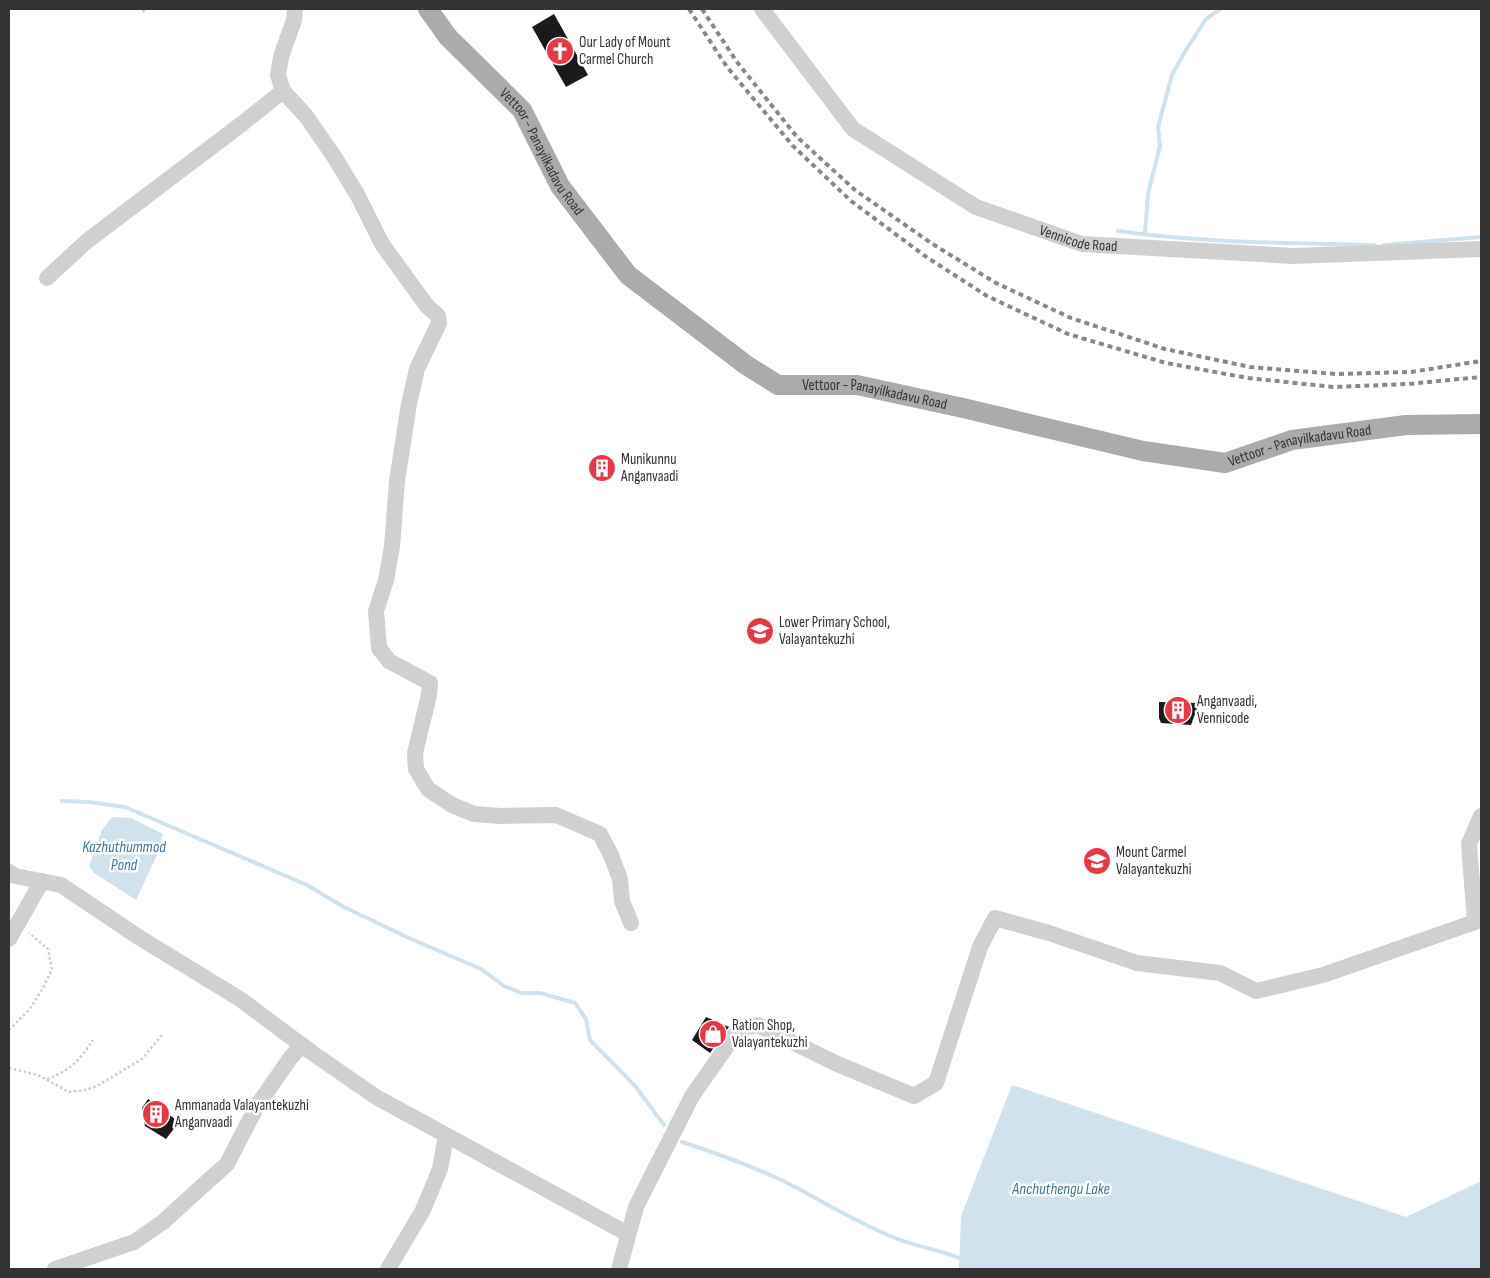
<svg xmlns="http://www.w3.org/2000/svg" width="1490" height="1278" font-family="'Sofia Sans Condensed',sans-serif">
  <rect width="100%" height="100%" fill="#fff"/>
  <!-- water -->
  <path fill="#cfe2ee" d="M 112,817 L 131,818 L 163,834 L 157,855 L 136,900 L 94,873 L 89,866 L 102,830 Z
    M 1012,1085 L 1406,1217 L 1481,1181 L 1481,1269 L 959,1269 L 961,1216 Z"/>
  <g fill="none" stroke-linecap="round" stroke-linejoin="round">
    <!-- stream -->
    <path stroke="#cfe2ee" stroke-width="4" d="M 1118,231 C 1203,243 1289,243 1374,245
      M 1145,233 L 1148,194 L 1160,146 L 1158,127 L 1172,75 L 1186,50 L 1206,19 L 1220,9
      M 1384,245 L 1481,237
      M 62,801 L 89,802 L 125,807 L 307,885 L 344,907 L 409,938 L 481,969 L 504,986 L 522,993 L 540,993 L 575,1003 L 586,1019 L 590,1040 L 635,1086 L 664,1125
      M 682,1142 C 722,1155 762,1169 799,1189 C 830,1206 862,1225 895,1238 C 917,1247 942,1250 964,1260"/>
  </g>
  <!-- building -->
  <path fill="#1a1a1a" d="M 554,14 L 588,75 L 566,87 L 532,27 Z
    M 599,454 L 614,460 L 606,482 L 590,475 Z
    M 1159,702 L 1199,703 L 1191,725 L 1161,723 L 1159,718 Z
    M 706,1017 L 729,1027 L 710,1053 L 692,1040 Z
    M 148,1099 L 179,1122 L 166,1139 L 145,1126 L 142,1108 Z"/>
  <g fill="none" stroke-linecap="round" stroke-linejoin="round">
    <!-- path -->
    <path stroke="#cdcdcd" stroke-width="2.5" stroke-dasharray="2.5 2.5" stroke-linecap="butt" d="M 143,12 L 145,9
      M 9,1030 L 29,1010 L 43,988 L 52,969 L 48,949 L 29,933
      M 9,1068 L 38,1075 L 69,1092 L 85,1090 L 97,1086 L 142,1059 L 162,1035
      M 47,1079 C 71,1070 79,1061 93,1040"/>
    <!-- minor -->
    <g stroke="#d0d0d0" stroke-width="16">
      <path d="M 295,9 L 294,20 L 281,57 L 278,75 L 283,91 L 306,116 L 335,158 L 358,196 L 382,244 L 427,306 L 438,316 L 439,323 L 417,369 L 409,404 L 397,481 L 392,547 L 386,580 L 376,611 L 379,648 L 389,661 L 430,683 L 429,695 L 415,753 L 416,769 L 428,789 L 452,805 L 474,814 L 501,816 L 556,815 L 600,834 L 611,855 L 620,879 L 622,901 L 631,923"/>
      <path id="s1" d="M 762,9 L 853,129 L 976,207 L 1082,244 L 1293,256 L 1481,249"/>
      <path d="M 47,278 L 87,241 L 243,123 L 283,91"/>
      <path d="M 9,872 L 15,876 L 61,885 L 140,938 L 240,999 L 311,1052 L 376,1097 L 628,1234"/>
      <path d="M 9,939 L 42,881"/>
      <path d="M 55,1269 L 134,1242 L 163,1222 L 198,1190 L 227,1164 L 257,1106 L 291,1057 L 302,1045"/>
      <path d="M 388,1269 L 423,1210 L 440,1169 L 446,1136"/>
      <path d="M 619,1269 L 636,1207 L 692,1096 L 739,1029 L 758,1025 L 835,1063 L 914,1096 L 936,1083 L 980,947 L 995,918 L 1049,933 L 1137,963 L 1220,973 L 1256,991 L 1323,975 L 1475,922 L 1469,844 L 1481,816"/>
    </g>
    <!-- major -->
    <path stroke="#ababab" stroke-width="20" id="s2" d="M 428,9 L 448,37 L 522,110 L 560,186 L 628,275 L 746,365 L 778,385 L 857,385 L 963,408 L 1143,451 L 1225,463 L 1292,440 L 1406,425 L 1481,424"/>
    <!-- rail -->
    <path stroke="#888" stroke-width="4" stroke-dasharray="5 4" stroke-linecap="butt" d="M 689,9 L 727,67 L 793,146 L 851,201 L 925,256 L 987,296 L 1068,334 L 1166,363 L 1248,378 L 1333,387 L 1408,384 L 1481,377
      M 702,9 L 737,62 L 797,137 L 855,190 L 931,243 L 996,283 L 1071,318 L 1165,349 L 1250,367 L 1335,374 L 1411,372 L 1481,361"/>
  </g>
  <!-- icons -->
  <defs>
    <g id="church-disc" transform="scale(1.4375)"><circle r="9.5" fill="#e63946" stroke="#fff"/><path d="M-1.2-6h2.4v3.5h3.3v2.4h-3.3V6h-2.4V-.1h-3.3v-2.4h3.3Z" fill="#fff"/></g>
    <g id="building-disc" transform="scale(1.4375)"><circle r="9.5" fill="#e63946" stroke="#fff"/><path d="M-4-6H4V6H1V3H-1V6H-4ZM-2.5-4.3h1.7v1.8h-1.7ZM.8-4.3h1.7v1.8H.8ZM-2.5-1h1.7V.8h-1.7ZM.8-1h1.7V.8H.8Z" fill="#fff"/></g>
    <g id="school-disc" transform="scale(1.4375)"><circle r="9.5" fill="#e63946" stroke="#fff"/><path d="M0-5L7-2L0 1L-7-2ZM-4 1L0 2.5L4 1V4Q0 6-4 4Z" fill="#fff"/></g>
    <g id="shop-disc" transform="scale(1.4375)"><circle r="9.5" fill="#e63946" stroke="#fff"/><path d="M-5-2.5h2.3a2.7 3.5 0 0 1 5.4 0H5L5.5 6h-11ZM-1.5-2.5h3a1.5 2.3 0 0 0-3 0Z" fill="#fff"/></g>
  </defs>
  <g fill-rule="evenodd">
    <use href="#church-disc" x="560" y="51"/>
    <use href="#building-disc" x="602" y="468"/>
    <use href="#school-disc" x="760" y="631"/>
    <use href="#building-disc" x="1178" y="710"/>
    <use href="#school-disc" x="1097" y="861"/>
    <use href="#shop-disc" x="713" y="1034"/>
    <use href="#building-disc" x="156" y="1114"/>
  </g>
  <g text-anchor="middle" stroke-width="5" stroke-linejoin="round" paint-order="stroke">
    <!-- poi labels -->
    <g font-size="15" fill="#333" stroke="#fff" text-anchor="start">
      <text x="579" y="47">Our Lady of Mount<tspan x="579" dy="17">Carmel Church</tspan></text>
      <text x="621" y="464">Munikunnu<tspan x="621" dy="17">Anganvaadi</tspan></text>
      <text x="779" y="627">Lower Primary School,<tspan x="779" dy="17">Valayantekuzhi</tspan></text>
      <text x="1197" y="706">Anganvaadi,<tspan x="1197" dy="17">Vennicode</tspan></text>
      <text x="1116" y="857">Mount Carmel<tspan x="1116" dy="17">Valayantekuzhi</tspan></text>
      <text x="732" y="1030">Ration Shop,<tspan x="732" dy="17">Valayantekuzhi</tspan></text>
      <text x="175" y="1110">Ammanada Valayantekuzhi<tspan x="175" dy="17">Anganvaadi</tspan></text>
    </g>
    <!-- street labels -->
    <g font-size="15" fill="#333" stroke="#fff">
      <text dy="5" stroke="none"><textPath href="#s2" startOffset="184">Vettoor - Panayilkadavu Road</textPath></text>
      <text dy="5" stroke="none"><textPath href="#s1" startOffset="404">Vennicode Road</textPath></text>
      <text dy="5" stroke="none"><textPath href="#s2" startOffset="619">Vettoor - Panayilkadavu Road</textPath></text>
      <text dy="5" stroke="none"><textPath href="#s2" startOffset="1054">Vettoor - Panayilkadavu Road</textPath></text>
    </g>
    <!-- water labels -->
    <g font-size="16" font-style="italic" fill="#3f7597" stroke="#fff">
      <text x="124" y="852">Kazhuthummod<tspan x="124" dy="18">Pond</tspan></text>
      <text x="1061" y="1194">Anchuthengu Lake</text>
    </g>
  </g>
  <!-- border -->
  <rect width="1490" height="1278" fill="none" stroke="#333333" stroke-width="20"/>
</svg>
